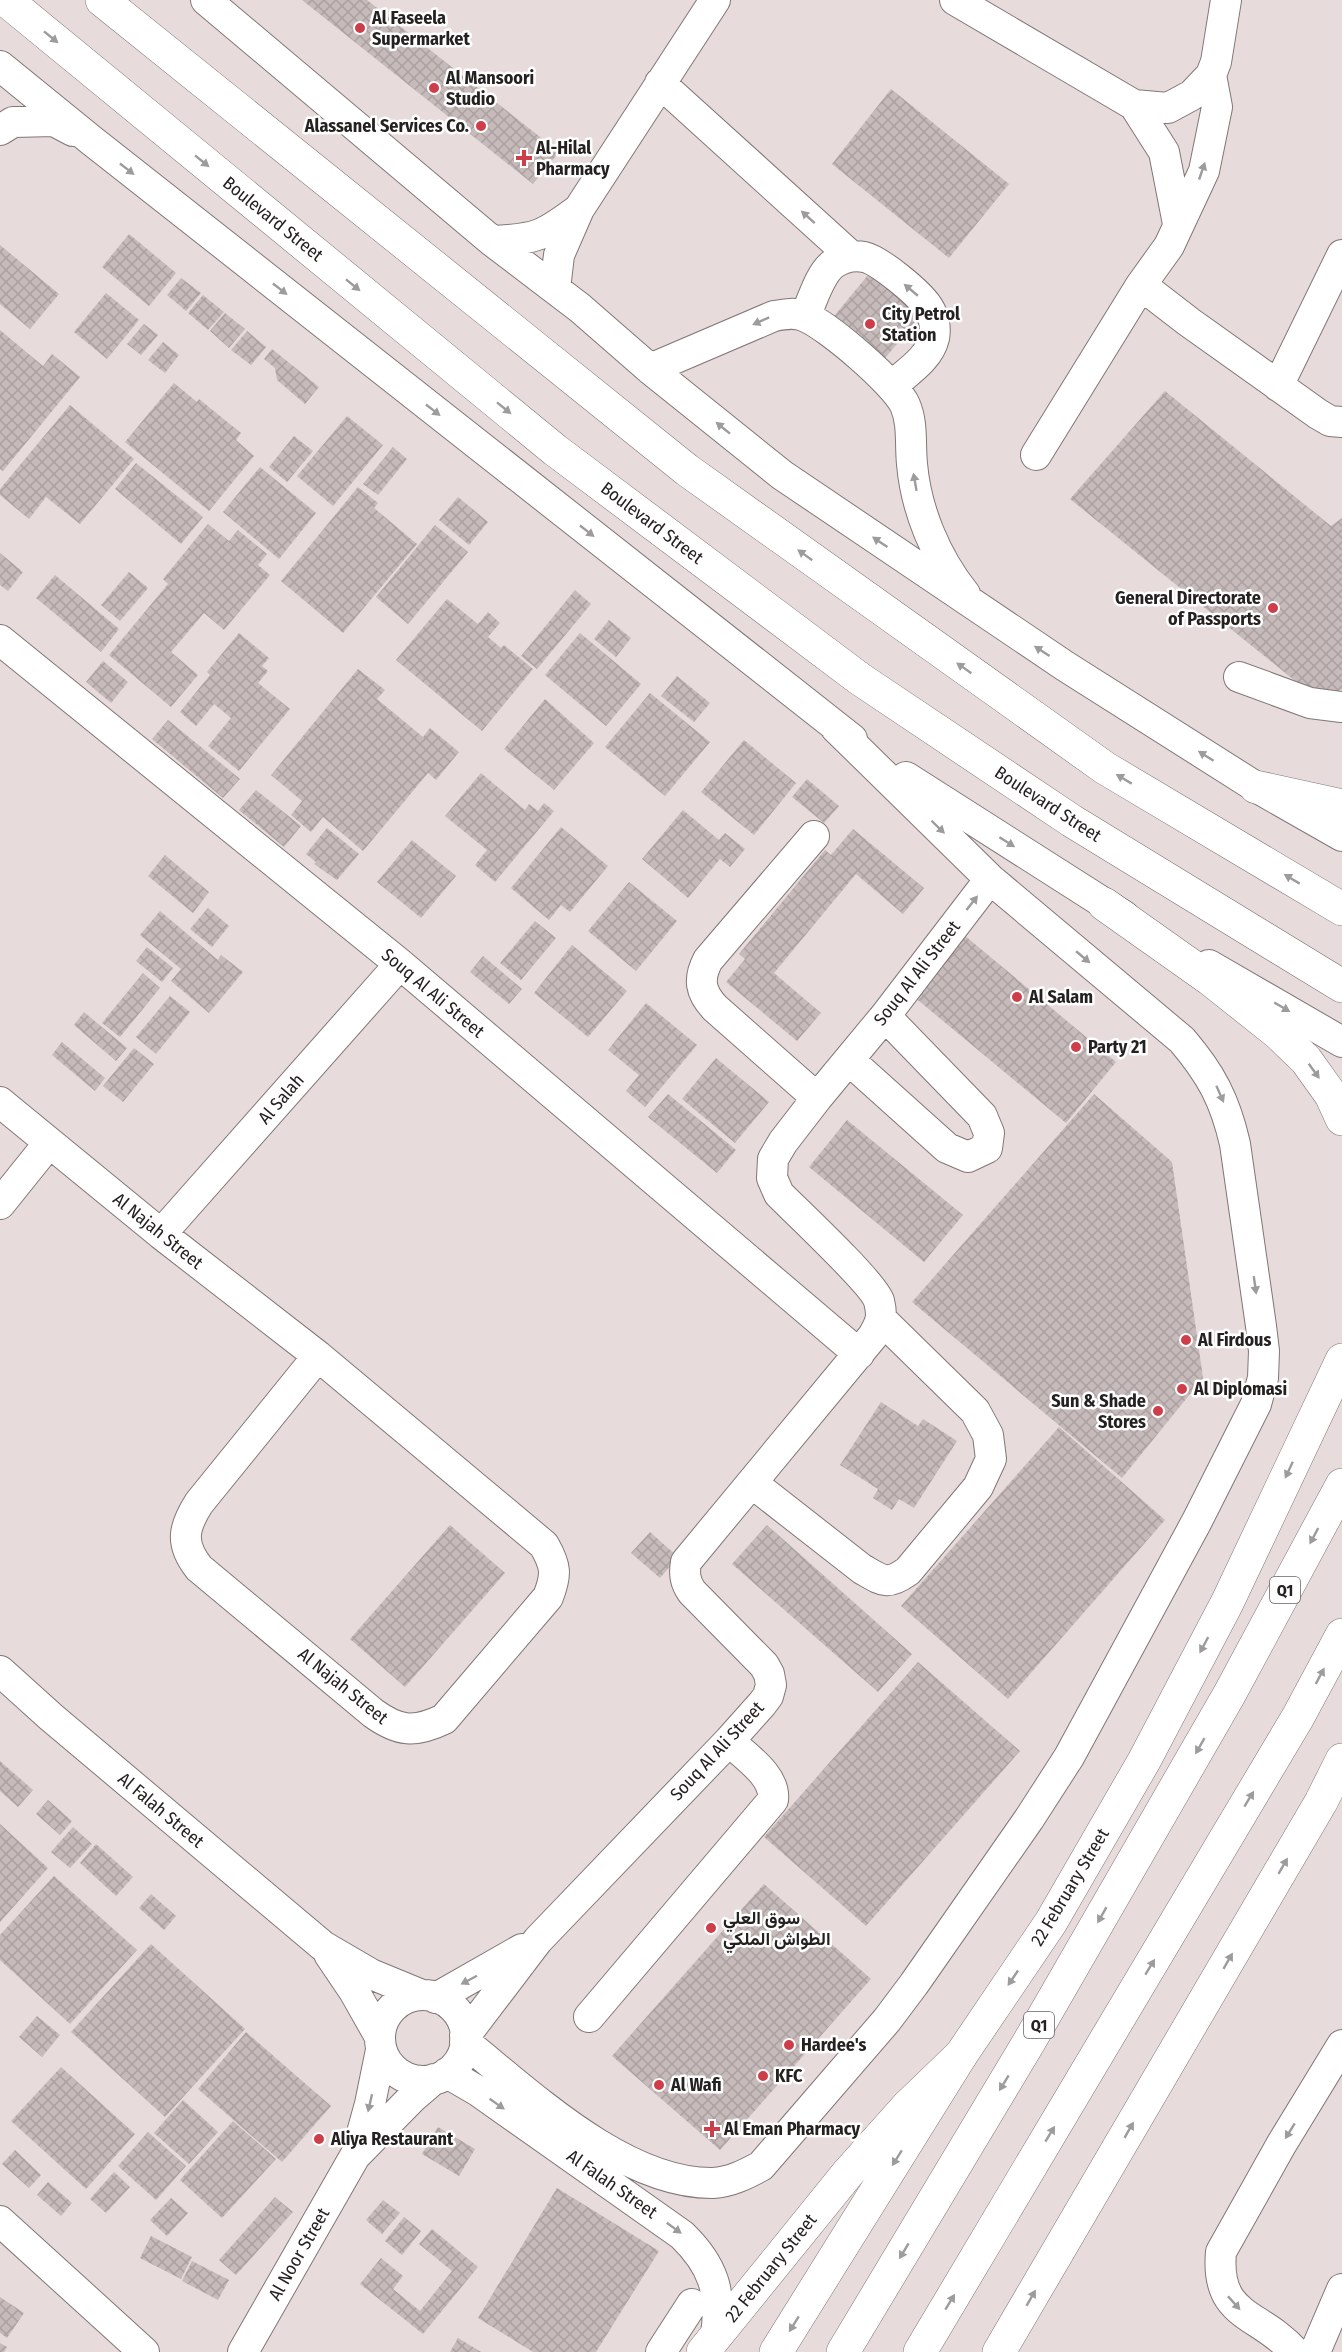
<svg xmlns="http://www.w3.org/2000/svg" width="1342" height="2352" font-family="'Fira Sans Condensed',Vazirmatn,sans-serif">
  <defs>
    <pattern id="building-cross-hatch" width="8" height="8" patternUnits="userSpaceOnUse" patternTransform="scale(1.5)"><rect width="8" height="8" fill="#c6bbba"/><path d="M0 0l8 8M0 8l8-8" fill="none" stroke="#aaa0a0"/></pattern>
  </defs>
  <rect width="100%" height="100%" fill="#e7dbdb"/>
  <!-- building -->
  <path fill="url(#building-cross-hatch)" d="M 302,0 L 367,0 L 559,152 L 533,184 Z
    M 891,89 L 1009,184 L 949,258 L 832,164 Z
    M 129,234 L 176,273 L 149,306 L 102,267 Z
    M 0,245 L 59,294 L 30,329 L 0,304 Z
    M 873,269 L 924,311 L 867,380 L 816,338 Z
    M 181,278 L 201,293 L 186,311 L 167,295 Z
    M 106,293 L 139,320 L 107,359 L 74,332 Z
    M 203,295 L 224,312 L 208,330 L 188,313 Z
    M 225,313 L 245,329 L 229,348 L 210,331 Z
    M 144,324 L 158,335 L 141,355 L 127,344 Z
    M 0,330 L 43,366 L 52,354 L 80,377 L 3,471 L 0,469 Z
    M 247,331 L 266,347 L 251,365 L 231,350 Z
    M 163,342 L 179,355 L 165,373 L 148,360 Z
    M 272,349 L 319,387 L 305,404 L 277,380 L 275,368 L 264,359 Z
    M 174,383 L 197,402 L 199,399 L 241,433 L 236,440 L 254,456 L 209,511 L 125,442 Z
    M 1165,391 L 1331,526 L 1342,518 L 1342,689 L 1320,701 L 1070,499 Z
    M 70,405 L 134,459 L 80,524 L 46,497 L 29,519 L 0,495 L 0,489 Z
    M 347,416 L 383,445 L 333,506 L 297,476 Z
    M 294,436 L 313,451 L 287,482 L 269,467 Z
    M 393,447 L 407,459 L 378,495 L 363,484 Z
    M 136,463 L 203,517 L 181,544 L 115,489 Z
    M 260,467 L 316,513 L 279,559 L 223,512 Z
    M 358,487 L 378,503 L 374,508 L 417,544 L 343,633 L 281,581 Z
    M 458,497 L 488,522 L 469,545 L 439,520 Z
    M 208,524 L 229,541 L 238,530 L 267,554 L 258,565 L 270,575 L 224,630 L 204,613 L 171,652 L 198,675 L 171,707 L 109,655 L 168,584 L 163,579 Z
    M 435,525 L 468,552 L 408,624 L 376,597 Z
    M 0,553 L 23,572 L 8,591 L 0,585 Z
    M 129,572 L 148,588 L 120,621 L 101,605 Z
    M 55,575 L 119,629 L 101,652 L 36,598 Z
    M 575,590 L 591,604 L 537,669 L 521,656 Z
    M 447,599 L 478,624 L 488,612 L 500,623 L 488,637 L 501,648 L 504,645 L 533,669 L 482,731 L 396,660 Z
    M 609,620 L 631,638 L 616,657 L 594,639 Z
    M 239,633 L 269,658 L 262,666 L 268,671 L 258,683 L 290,709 L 239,771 L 208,746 L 231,718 L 214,704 L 196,726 L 180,712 L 210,675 L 207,672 Z
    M 580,633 L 641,684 L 606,726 L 545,675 Z
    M 103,661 L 128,682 L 111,703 L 86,682 Z
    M 358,669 L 385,690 L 377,699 L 423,737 L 430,728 L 459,752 L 436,780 L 428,773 L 363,851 L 323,817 L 311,832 L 291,815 L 302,801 L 271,775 Z
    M 677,676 L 710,703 L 694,722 L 661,696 Z
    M 650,693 L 710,742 L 665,796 L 605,747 Z
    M 545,699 L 594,743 L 554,790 L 504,749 Z
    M 168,720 L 240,779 L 223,798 L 152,739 Z
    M 744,740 L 796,783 L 754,835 L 701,792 Z
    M 481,773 L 525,810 L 529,804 L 538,811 L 544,803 L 554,811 L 495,882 L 475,865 L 487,850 L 445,816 Z
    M 807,779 L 839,806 L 824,823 L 792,797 Z
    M 256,790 L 301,826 L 284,847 L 239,810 Z
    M 683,810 L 719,840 L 725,833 L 745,849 L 730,867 L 720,859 L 688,898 L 642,859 Z
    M 561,827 L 608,866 L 570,912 L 561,905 L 549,920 L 511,888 Z
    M 327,828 L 359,854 L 337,880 L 314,864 L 316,862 L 306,854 Z
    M 853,829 L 924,888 L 903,914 L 856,874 L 774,973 L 821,1013 L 797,1041 L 726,982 L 745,959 L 739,954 L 825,850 L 831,855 Z
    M 412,840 L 456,876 L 421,918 L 377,882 Z
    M 165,855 L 209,892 L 193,913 L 148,876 Z
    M 629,882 L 677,921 L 636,971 L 588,931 Z
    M 208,908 L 229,926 L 212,947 L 190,929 Z
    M 160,911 L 218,960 L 221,955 L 243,972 L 209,1013 L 171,981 L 181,969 L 140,935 Z
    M 535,921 L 556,938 L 521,980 L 500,963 Z
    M 964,935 L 1116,1062 L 1066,1123 L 913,996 Z
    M 572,945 L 627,991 L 588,1037 L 534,993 Z
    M 147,947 L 173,968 L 162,982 L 136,961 Z
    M 483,956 L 522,989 L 509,1004 L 470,972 Z
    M 143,973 L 160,988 L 120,1037 L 102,1023 Z
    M 170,996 L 190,1012 L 156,1054 L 136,1037 Z
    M 646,1003 L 697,1045 L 645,1107 L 626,1091 L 639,1075 L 608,1050 Z
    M 84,1012 L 127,1048 L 116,1061 L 74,1025 Z
    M 62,1042 L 105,1078 L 95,1091 L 52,1055 Z
    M 134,1048 L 154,1064 L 123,1102 L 103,1086 Z
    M 716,1058 L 769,1102 L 735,1143 L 682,1099 Z
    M 668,1094 L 736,1150 L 717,1173 L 648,1117 Z
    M 1094,1094 L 1172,1162 L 1203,1378 L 1122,1478 L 912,1302 Z
    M 847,1120 L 963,1215 L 924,1262 L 809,1167 Z
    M 881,1402 L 918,1426 L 923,1419 L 957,1441 L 914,1508 L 899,1499 L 892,1510 L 873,1498 L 878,1489 L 840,1465 Z
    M 1059,1427 L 1165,1520 L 1008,1699 L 901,1606 Z
    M 450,1525 L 505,1573 L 405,1687 L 350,1639 Z
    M 767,1525 L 912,1654 L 878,1692 L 732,1564 Z
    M 650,1532 L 678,1557 L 660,1578 L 631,1553 Z
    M 918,1662 L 1020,1751 L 866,1926 L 764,1837 Z
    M 0,1761 L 33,1790 L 18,1807 L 0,1791 Z
    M 48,1800 L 72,1821 L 60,1835 L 36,1814 Z
    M 0,1824 L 48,1868 L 0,1922 Z
    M 73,1827 L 92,1844 L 70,1868 L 51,1852 Z
    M 96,1844 L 133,1877 L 116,1896 L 80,1863 Z
    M 54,1876 L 137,1950 L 70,2024 L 0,1960 L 0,1935 Z
    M 764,1884 L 871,1979 L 720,2150 L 612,2056 Z
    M 151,1894 L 176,1916 L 164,1930 L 139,1908 Z
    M 151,1944 L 245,2029 L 165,2117 L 71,2032 Z
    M 37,2016 L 60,2035 L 42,2057 L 19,2037 Z
    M 246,2032 L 331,2106 L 282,2162 L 198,2089 Z
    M 61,2067 L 135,2134 L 86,2189 L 11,2121 Z
    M 183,2100 L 218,2132 L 189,2164 L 154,2133 Z
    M 233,2121 L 276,2159 L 222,2218 L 180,2180 Z
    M 438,2127 L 475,2149 L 459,2176 L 422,2154 Z
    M 148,2132 L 186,2166 L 156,2200 L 118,2166 Z
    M 15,2150 L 41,2175 L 29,2188 L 2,2164 Z
    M 114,2172 L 130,2187 L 106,2213 L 90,2199 Z
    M 48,2182 L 72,2203 L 61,2216 L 37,2195 Z
    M 557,2188 L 659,2251 L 596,2352 L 533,2352 L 478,2318 Z
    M 275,2197 L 293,2212 L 236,2275 L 219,2260 Z
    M 171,2198 L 188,2213 L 167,2236 L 150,2220 Z
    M 383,2200 L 400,2213 L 382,2234 L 366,2220 Z
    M 404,2217 L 421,2231 L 402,2255 L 385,2241 Z
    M 432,2229 L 478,2267 L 423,2334 L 360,2284 L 381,2258 L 403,2276 L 393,2289 L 420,2311 L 452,2271 L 419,2244 Z
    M 151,2236 L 192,2257 L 181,2279 L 140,2258 Z
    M 192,2261 L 229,2280 L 218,2300 L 182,2281 Z
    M 0,2297 L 24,2313 L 7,2338 L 0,2333 Z
    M 458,2338 L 481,2352 L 450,2352 Z
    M 0,2343 L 7,2347 L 4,2352 L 0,2352 Z"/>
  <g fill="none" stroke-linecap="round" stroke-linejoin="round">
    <!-- minor casing -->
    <g stroke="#817776" stroke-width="32">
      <path id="minor" d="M 206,0 L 492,241 L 580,308 L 650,369 L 782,475 L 1065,666 L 1256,787 L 1342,836
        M 955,0 L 1134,105 L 1168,108 L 1192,95 L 1211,75 L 1216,62 L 1226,0
        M 0,66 L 91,140 L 852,739
        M 660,83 L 851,256
        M 1134,105 L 1164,152 L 1178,224
        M 0,130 L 13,122 L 54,121 L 73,131
        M 492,241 C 537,239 543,236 579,209
        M 1141,285 L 1189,322 L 1318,414 L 1330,421 L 1342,422
        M 555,289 L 559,255 L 579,209 L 715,0
        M 805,316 C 813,300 819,275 833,264 C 842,258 853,255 864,257 C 879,260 919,293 928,307 C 934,316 936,328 934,338 C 929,359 907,372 892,386
        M 650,369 L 774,316 C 785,314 796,312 806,317 C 828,326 895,383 905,405 C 913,423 910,444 912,464 C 916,510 936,558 965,594
        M 1278,386 L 1342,255
        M 1036,455 L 1141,285 L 1169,246 L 1204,171 L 1217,107 L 1211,75
        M 0,640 L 400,964 L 859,1354
        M 1239,677 L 1310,703 L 1342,707
        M 906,777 L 1124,916
        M 814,836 L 708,960 C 698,979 700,992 715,1008 L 817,1098
        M 1209,965 L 1342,1042
        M 849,1060 L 947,1148 L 968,1157 L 987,1148 L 989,1133 L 982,1116 L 885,1016
        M 0,1102 L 161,1234 L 318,1356 L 544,1545 C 556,1566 557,1574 548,1597 L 444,1719 C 415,1733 399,1732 373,1713 L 199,1568 C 180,1544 183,1528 199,1503 L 318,1356
        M 0,1204 L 49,1143
        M 161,1234 L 400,964
        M 752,1483 L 862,1569 C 883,1581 887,1586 908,1571 L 978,1487 L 991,1459 L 988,1435 L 975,1411 L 882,1320
        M 0,1671 L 51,1717 L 323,1946 L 371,1974 L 422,1995
        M 329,1954 L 354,1991 L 380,2037
        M380 2038a43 43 0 1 1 86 0a43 43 0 1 1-86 0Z
        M 436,1998 L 522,1949
        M 589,2017 L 773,1800 C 776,1776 746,1757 729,1741
        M 465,2036 L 538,1940 L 729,1741 L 762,1704 L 768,1696 L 771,1685 L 769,1674 L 764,1665 L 692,1592 C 685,1582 684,1574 686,1562 L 873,1336 C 881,1322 883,1317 879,1301 C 873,1283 797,1212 779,1194 L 772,1178 L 773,1159 L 783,1142 L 817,1098 L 885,1016 L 990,879
        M 465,2042 C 531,2095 624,2184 713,2183 C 731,2182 746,2174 761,2166 L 887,2020 L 914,1984 L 1029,1819 L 1069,1757 L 1197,1521 L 1256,1404 L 1263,1378 L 1264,1351 L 1261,1326 L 1235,1144 C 1225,1100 1211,1074 1182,1040 L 990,879 L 836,728
        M 447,2073 L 478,2091 L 682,2235 C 713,2265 722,2292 716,2335
        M 357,2151 L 370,2104 L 381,2050
        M 0,2221 L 144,2352
        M 243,2352 L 355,2156 L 413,2097 L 434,2079
        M 661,2352 L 692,2304
        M 1295,2352 C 1259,2312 1215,2318 1221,2252 L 1281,2145 L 1342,2045
        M 1315,2352 L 1342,2289"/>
    </g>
    <!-- major casing -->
    <g stroke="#817776" stroke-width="34">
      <path id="major" d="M 6,0 L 555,450 L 860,679 L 1072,821 L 1342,986
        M 102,0 L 687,470 L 1105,768 L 1342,909
        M 1256,787 L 1342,806
        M 1104,904 L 1210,979 L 1278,1033 L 1306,1060 L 1331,1095 L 1342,1119
        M 703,2352 L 848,2173 L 907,2107 L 961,2055 L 1051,1922 L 1144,1761 L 1227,1603 L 1342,1360
        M 999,2352 L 1321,1802 L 1342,1760"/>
    </g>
    <!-- highway casing -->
    <g stroke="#817776" stroke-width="34">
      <path id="highway" d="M 776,2352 L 961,2055
        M 843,2352 L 1029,2042 L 1229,1695 L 1342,1485
        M 920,2352 L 1298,1717 L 1342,1635"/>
    </g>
    <!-- minor -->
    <use href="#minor" stroke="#fff" stroke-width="30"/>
    <!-- major -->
    <use href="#major" stroke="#fff" stroke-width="33"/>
    <!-- highway -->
    <use href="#highway" stroke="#fff" stroke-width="33"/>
  </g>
  <!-- one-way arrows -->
  <defs><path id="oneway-solid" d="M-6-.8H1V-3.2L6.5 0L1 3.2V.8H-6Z" transform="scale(1.5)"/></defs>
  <g fill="#9d9b9b">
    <use href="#oneway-solid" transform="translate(51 37) rotate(39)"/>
    <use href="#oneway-solid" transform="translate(202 161) rotate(39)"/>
    <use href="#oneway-solid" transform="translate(127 169) rotate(38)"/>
    <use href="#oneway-solid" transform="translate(1202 171) rotate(-71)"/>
    <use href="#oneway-solid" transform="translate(808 217) rotate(-138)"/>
    <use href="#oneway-solid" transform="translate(353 285) rotate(39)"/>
    <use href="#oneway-solid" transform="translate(280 289) rotate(38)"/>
    <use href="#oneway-solid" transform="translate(911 290) rotate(-140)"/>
    <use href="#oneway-solid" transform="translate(761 321) rotate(156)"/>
    <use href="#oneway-solid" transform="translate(504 408) rotate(39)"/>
    <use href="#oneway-solid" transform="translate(433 410) rotate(38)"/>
    <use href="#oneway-solid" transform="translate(723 428) rotate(-141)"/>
    <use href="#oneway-solid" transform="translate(915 482) rotate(-100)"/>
    <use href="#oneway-solid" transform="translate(587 531) rotate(38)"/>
    <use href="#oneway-solid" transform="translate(880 542) rotate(-146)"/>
    <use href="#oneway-solid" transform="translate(805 555) rotate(-144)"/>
    <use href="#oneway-solid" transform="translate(1042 651) rotate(-147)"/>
    <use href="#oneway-solid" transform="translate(964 668) rotate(-145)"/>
    <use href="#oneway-solid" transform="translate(1206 756) rotate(-148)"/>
    <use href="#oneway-solid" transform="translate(1124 779) rotate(-149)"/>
    <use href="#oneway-solid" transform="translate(938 827) rotate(44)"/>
    <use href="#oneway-solid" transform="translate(1007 842) rotate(32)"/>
    <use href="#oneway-solid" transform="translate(1292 879) rotate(-149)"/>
    <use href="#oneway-solid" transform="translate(972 903) rotate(-52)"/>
    <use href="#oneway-solid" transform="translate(1083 957) rotate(40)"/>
    <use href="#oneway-solid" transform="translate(1282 1007) rotate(30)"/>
    <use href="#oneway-solid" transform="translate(1314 1071) rotate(54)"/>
    <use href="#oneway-solid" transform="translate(1220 1094) rotate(66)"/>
    <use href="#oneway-solid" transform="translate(1255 1285) rotate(82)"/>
    <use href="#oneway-solid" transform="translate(1289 1470) rotate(115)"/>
    <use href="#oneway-solid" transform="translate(1314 1536) rotate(118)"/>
    <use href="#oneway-solid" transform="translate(1204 1645) rotate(118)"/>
    <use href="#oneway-solid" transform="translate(1320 1676) rotate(-62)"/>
    <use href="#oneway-solid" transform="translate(1200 1746) rotate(120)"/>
    <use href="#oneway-solid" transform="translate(1249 1799) rotate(-59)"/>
    <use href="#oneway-solid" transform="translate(1283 1866) rotate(-60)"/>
    <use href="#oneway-solid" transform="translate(1102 1915) rotate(120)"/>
    <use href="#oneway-solid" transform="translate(1228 1961) rotate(-60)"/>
    <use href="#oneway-solid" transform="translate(1150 1967) rotate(-59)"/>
    <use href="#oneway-solid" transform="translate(1013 1978) rotate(124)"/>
    <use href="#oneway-solid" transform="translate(469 1980) rotate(152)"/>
    <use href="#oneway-solid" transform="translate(1004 2083) rotate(121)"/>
    <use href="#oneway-solid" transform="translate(370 2103) rotate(103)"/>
    <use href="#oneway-solid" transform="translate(497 2104) rotate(35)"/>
    <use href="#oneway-solid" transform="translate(1129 2130) rotate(-60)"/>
    <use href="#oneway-solid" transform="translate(1290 2131) rotate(122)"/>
    <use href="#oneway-solid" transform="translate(1050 2134) rotate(-59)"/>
    <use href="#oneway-solid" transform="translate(897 2158) rotate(122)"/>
    <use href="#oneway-solid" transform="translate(674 2228) rotate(36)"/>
    <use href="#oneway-solid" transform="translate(904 2251) rotate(121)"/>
    <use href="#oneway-solid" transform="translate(1031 2298) rotate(-60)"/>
    <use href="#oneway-solid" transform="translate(950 2302) rotate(-59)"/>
    <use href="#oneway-solid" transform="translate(1234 2303) rotate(48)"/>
    <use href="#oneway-solid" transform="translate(794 2324) rotate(122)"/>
  </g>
  <!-- markers -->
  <g fill="#cd3d4a" stroke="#fff" stroke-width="2">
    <circle cx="360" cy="28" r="6"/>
    <circle cx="434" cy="88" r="6"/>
    <circle cx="481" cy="126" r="6"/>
    <path d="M521 149h6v6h6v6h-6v6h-6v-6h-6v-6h6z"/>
    <circle cx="870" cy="324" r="6"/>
    <circle cx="1273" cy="608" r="6"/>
    <circle cx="1017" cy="997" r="6"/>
    <circle cx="1076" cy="1047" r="6"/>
    <circle cx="1186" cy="1340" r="6"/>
    <circle cx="1182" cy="1389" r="6"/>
    <circle cx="1158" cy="1411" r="6"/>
    <circle cx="711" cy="1928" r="6"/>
    <circle cx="789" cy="2045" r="6"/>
    <circle cx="763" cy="2076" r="6"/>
    <circle cx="659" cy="2085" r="6"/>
    <path d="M709 2120h6v6h6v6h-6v6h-6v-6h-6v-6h6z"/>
    <circle cx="319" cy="2139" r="6"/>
  </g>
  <g text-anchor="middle" stroke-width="5" stroke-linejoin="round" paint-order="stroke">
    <!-- shield labels -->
    <g fill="#fff" stroke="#666464" stroke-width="1.5">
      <rect x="1270" y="1577" width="30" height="26" rx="4.5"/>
      <rect x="1024" y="2012" width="30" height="26" rx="4.5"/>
    </g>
    <g font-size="16" font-weight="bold" fill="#252121">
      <text x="1285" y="1596">Q1</text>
      <text x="1039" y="2031">Q1</text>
    </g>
    <!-- poi labels -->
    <g font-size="18" font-weight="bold" fill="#252121" stroke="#fff" text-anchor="start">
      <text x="372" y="24">Al Faseela<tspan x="372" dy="21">Supermarket</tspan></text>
      <text x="446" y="84">Al Mansoori<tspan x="446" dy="21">Studio</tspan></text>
      <text x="469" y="132" text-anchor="end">Alassanel Services Co.</text>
      <text x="536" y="154">Al-Hilal<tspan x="536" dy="21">Pharmacy</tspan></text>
      <text x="882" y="320">City Petrol<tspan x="882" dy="21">Station</tspan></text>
      <text x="1261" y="604" text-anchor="end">General Directorate<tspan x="1261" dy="21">of Passports</tspan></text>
      <text x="1029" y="1003">Al Salam</text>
      <text x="1088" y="1053">Party 21</text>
      <text x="1198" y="1346">Al Firdous</text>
      <text x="1194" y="1395">Al Diplomasi</text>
      <text x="1146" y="1407" text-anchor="end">Sun &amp; Shade<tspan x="1146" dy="21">Stores</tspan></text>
      <text x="723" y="1924">سوق العلي<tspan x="723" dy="21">الطواش الملكي</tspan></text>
      <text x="801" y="2051">Hardee's</text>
      <text x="775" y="2082">KFC</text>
      <text x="671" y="2091">Al Wafi</text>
      <text x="724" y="2135">Al Eman Pharmacy</text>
      <text x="331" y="2145">Aliya Restaurant</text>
    </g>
    <!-- street labels -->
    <g font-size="18" fill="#252121" stroke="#fff">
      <text transform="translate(273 219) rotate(39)" y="6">Boulevard Street</text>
      <text transform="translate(652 523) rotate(37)" y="6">Boulevard Street</text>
      <text transform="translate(1048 804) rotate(33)" y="6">Boulevard Street</text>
      <text transform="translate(917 973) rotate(-52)" y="6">Souq Al Ali Street</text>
      <text transform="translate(433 993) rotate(40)" y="6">Souq Al Ali Street</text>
      <text transform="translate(281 1099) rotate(-49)" y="6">Al Salah</text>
      <text transform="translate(158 1231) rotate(39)" y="6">Al Najah Street</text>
      <text transform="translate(343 1686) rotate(39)" y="6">Al Najah Street</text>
      <text transform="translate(717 1751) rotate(-47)" y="6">Souq Al Ali Street</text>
      <text transform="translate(161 1810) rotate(40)" y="6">Al Falah Street</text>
      <text transform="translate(1070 1887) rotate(-59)" y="6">22 February Street</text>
      <text transform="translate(612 2184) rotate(35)" y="6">Al Falah Street</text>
      <text transform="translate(299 2254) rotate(-60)" y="6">Al Noor Street</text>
      <text transform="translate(771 2268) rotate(-51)" y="6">22 February Street</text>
    </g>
  </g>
</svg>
